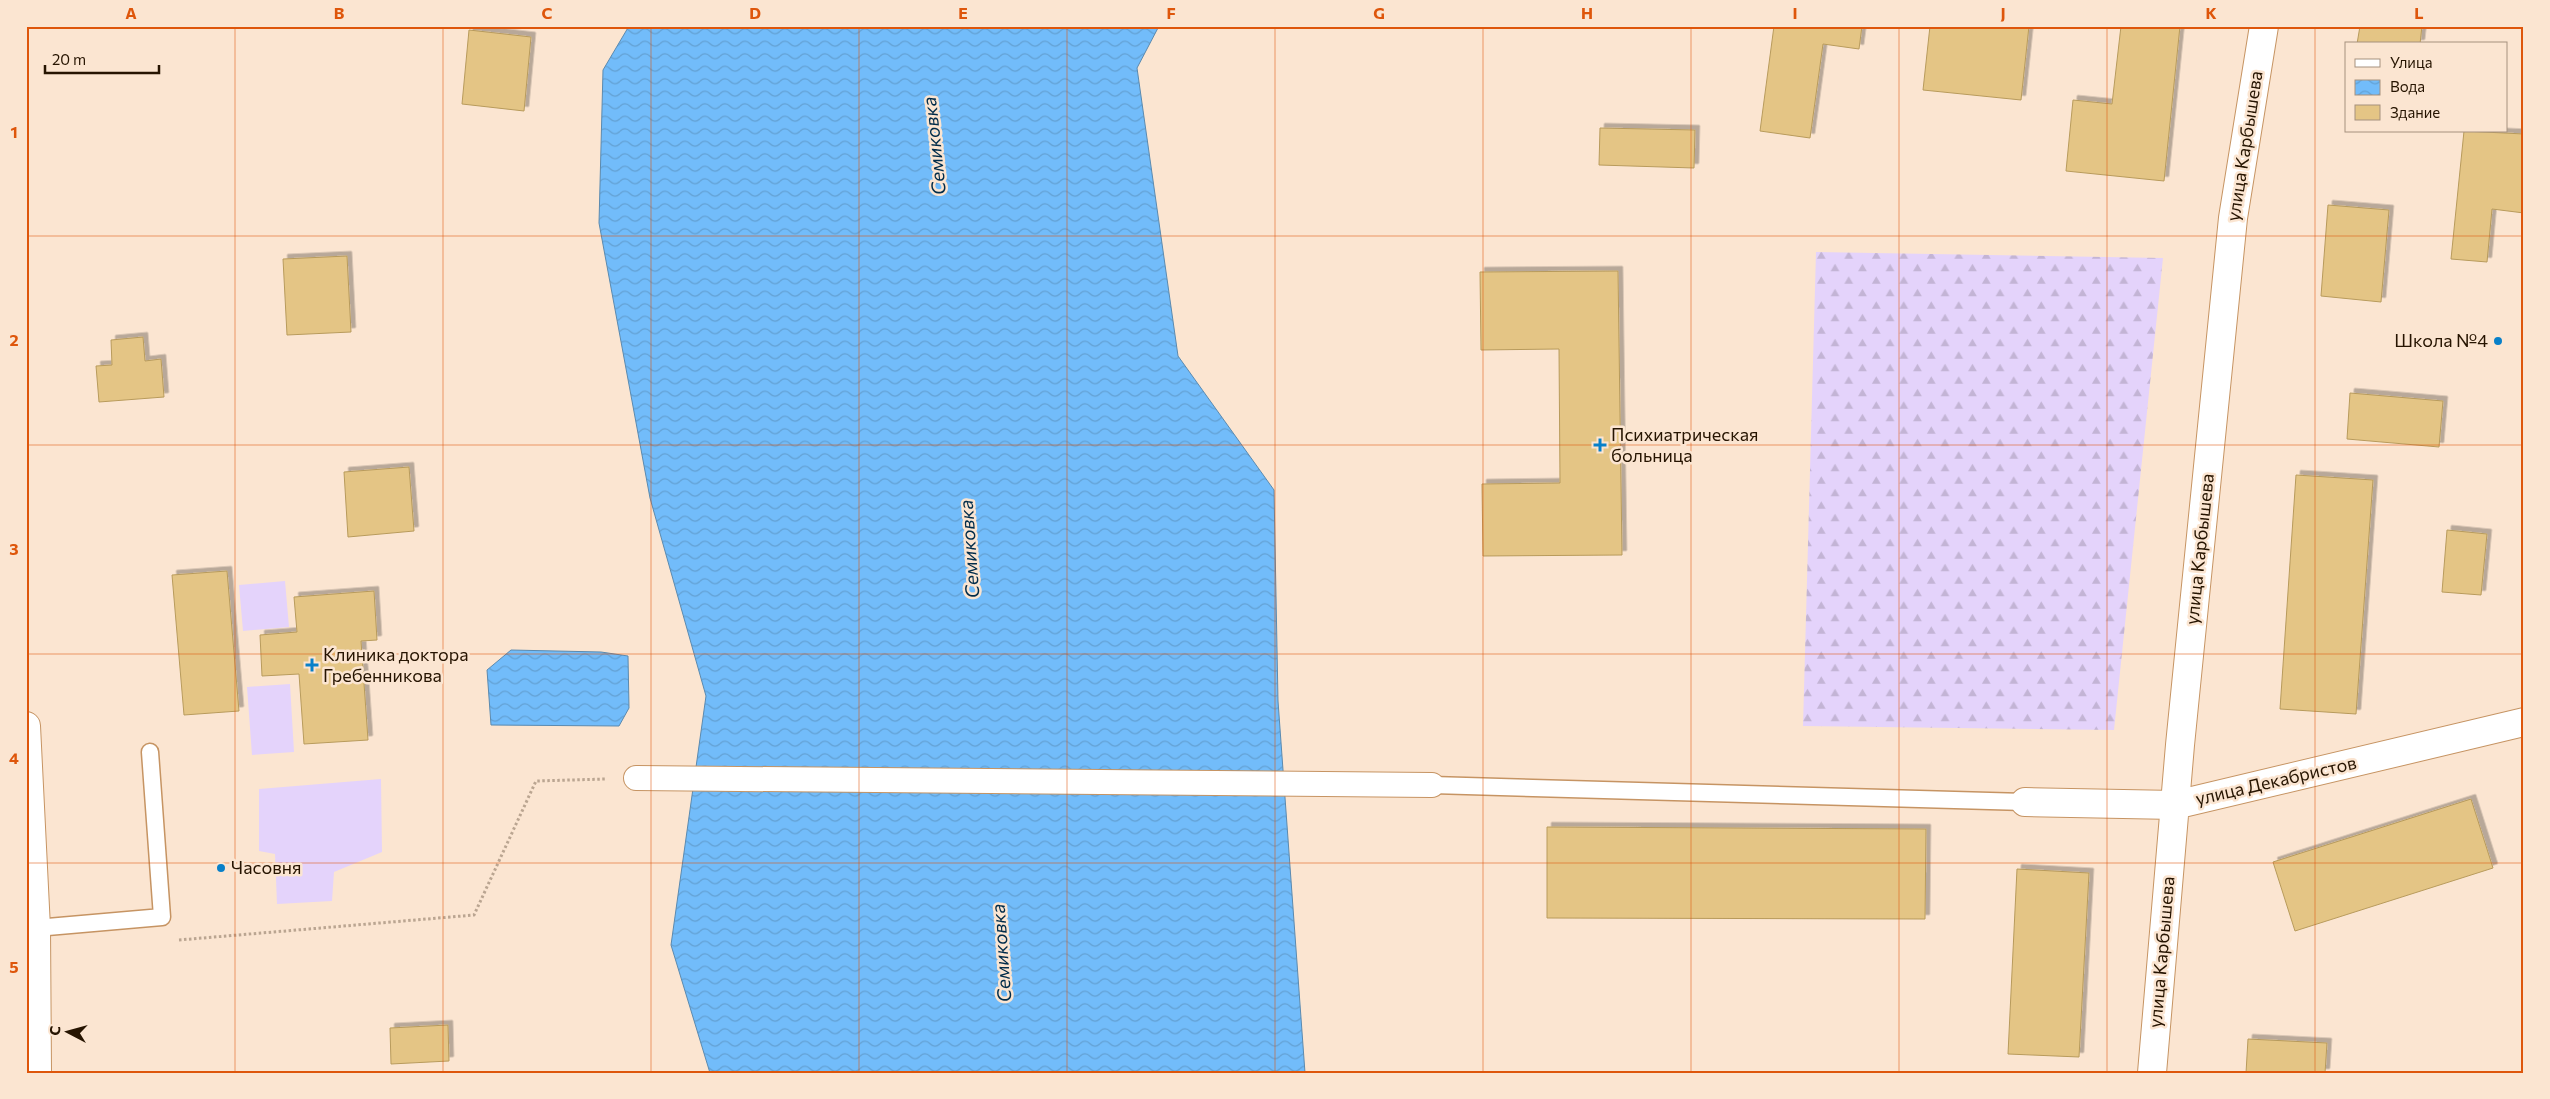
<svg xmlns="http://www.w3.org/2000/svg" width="2550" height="1099" font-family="Commissioner,sans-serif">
  <defs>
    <pattern id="forest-firs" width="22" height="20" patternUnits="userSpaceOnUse" patternTransform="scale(1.25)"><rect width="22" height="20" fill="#e4d3fb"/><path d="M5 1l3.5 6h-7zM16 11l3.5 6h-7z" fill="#c3b4d5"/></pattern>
    <pattern id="water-waves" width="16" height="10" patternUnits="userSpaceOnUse" patternTransform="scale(1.25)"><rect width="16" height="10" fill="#72bcfa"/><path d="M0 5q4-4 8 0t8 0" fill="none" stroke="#63a1d4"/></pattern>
    <filter id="shadow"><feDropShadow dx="4.5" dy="-4.5" stdDeviation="0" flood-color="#0004"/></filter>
  </defs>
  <rect width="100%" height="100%" fill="#fbe5d1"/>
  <!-- grass -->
  <path fill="#e4d3fb" d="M 285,581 L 289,627 L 243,631 L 239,585 Z
    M 290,684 L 294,752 L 252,755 L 247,687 Z
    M 381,779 L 382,852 L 334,872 L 332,901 L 277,904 L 275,854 L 259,851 L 259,789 Z"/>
  <!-- forest -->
  <path fill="url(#forest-firs)" d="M 1816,252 L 2163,258 L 2114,730 L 1803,726 Z"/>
  <!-- water -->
  <path fill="url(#water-waves)" stroke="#5b8aaf" d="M 629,26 L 1159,26 L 1137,68 L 1178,356 L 1274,490 L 1278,701 L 1305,1073 L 710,1073 L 671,945 L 706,696 L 650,498 L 599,223 L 603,70 Z
    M 511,650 L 601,652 L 628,656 L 629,708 L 619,726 L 491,725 L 487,670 Z"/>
  <!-- building -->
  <path fill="#e4c585" stroke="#b89b5c" filter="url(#shadow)" d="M 1774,26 L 1862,26 L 1859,49 L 1823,44 L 1810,138 L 1760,131 Z
    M 1930,26 L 2029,26 L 2021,100 L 1923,90 Z
    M 2121,26 L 2180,26 L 2164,181 L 2066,171 L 2073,100 L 2112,104 Z
    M 2360,26 L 2422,26 L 2420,44 L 2357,44 Z
    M 469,30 L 531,37 L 524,111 L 462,104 Z
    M 1600,128 L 1695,130 L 1694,168 L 1599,165 Z
    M 2464,131 L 2524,134 L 2524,213 L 2492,209 L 2487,262 L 2451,259 Z
    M 2328,205 L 2389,210 L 2381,302 L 2321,296 Z
    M 347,256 L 351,332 L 287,335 L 283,259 Z
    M 1618,271 L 1622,555 L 1483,556 L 1482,484 L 1560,483 L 1559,349 L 1481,350 L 1480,272 Z
    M 143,337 L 145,361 L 161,359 L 164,397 L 99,402 L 96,366 L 112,365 L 111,340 Z
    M 2350,393 L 2443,401 L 2439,447 L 2347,439 Z
    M 409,467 L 414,531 L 348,537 L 344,472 Z
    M 2296,475 L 2373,480 L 2356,714 L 2280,709 Z
    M 2447,530 L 2487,534 L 2481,595 L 2442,592 Z
    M 227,571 L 239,711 L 184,715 L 172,575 Z
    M 374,591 L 377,640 L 361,641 L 368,740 L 304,744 L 299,674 L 262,676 L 260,635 L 297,632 L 294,597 Z
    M 2471,799 L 2493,868 L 2295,931 L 2273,862 Z
    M 1547,827 L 1926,829 L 1925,919 L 1547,918 Z
    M 2017,869 L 2089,873 L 2079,1057 L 2008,1054 Z
    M 448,1025 L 449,1061 L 391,1064 L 390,1028 Z
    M 2248,1039 L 2327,1043 L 2325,1073 L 2246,1073 Z"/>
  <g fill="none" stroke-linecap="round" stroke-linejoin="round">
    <!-- service casing -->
    <g stroke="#c69463" stroke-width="19">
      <path id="service" d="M 1432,785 L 2025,802
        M 36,928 L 162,917 L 150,752"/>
    </g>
    <!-- pedestrian casing -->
    <g stroke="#c69463" stroke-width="26">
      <path id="pedestrian" d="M 636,778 L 1432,785"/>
    </g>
    <!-- minor casing -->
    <g stroke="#c69463" stroke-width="30">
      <path id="minor" d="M 2025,802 L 2175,805 L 2524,722
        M 2152,1073 L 2180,745 L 2233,218 L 2264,26"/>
    </g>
    <!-- secondary casing -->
    <g stroke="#c69463" stroke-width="30">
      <path id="secondary" d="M 26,726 L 36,928 L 37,1073"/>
    </g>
    <!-- path -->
    <path stroke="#baa591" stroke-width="3" stroke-dasharray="2.5 2.5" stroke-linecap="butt" d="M 179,940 L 474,915 L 536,781 L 606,779"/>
    <!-- service -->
    <use href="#service" stroke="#fff" stroke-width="16"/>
    <!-- pedestrian -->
    <use href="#pedestrian" stroke="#fff" stroke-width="24"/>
    <!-- minor -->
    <use href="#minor" stroke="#fff" stroke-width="28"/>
    <!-- secondary -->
    <use href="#secondary" stroke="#fff" stroke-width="28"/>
  </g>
  <!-- grid -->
  <path fill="none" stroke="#de560b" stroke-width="1" stroke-opacity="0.55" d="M 235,26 L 235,1073M 443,26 L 443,1073M 651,26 L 651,1073M 859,26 L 859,1073M 1067,26 L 1067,1073M 1275,26 L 1275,1073M 1483,26 L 1483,1073M 1691,26 L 1691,1073M 1899,26 L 1899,1073M 2107,26 L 2107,1073M 2315,26 L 2315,1073M 26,236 L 2524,236M 26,445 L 2524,445M 26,654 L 2524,654M 26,863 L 2524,863"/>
  <!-- markers -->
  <g fill="#0880c9" stroke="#fbe5d1" stroke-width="2">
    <circle cx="2498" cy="341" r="5"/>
    <path d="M1597.5 437.5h5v5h5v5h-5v5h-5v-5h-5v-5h5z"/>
    <path d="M309.5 657.5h5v5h5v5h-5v5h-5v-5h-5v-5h5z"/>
    <circle cx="221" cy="868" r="5"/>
  </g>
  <g text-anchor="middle" stroke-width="5" stroke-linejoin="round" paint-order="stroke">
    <!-- street labels -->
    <g font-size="18" fill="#261401" stroke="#fbe5d1">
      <text transform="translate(2245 146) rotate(-81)" y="6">улица Карбышева</text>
      <text transform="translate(2200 549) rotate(-84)" y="6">улица Карбышева</text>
      <text transform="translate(2276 781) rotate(-13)" y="6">улица Декабристов</text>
      <text transform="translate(2162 952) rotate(-85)" y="6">улица Карбышева</text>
    </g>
    <!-- poi labels -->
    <g font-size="18" fill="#261401" stroke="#fbe5d1" text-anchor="start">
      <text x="2488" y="347" text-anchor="end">Школа №4</text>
      <text x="1611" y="441">Психиатрическая<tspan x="1611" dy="21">больница</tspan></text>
      <text x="323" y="661">Клиника доктора<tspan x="323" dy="21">Гребенникова</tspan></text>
      <text x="231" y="874">Часовня</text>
    </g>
    <!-- water labels -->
    <g font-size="19" font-style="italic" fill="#012c4a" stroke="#fbe5d1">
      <text transform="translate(934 146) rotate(-96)" y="7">Семиковка</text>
      <text transform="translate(969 549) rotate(-94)" y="7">Семиковка</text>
      <text transform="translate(1001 953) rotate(-94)" y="7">Семиковка</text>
    </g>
  </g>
  <!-- border -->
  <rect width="2550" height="1099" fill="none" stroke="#fbe5d1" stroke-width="55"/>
  <!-- legend -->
  <rect x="2345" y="42" width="162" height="90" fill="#fbe5d1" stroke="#a6917e"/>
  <rect x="2355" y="59" width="25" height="8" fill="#ffffff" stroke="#a6917e"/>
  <text x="2390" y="68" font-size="15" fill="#261401">Улица</text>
  <rect x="2355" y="80" width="25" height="15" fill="url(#water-waves)" stroke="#a6917e"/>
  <text x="2390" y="92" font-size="15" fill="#261401">Вода</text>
  <rect x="2355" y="105" width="25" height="15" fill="#e4c585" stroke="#a6917e"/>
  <text x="2390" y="118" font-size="15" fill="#261401">Здание</text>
  <!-- north arrow -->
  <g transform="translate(68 1032) rotate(276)" stroke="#fbe5d1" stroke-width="4" paint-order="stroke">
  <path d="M0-4L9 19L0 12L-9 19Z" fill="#261401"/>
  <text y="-8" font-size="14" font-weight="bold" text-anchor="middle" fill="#261401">С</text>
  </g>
  <!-- scale -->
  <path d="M45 65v8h114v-8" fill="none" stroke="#261401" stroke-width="2.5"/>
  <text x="52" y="65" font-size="15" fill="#261401" stroke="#fbe5d1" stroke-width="4" paint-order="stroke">20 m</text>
  <rect x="28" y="28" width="2494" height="1044" fill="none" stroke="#de560b" stroke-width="2"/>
  <g font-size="16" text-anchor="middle" font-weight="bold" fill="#de560b">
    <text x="131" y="19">A</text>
    <text x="339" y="19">B</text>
    <text x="547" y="19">C</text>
    <text x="755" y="19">D</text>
    <text x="963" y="19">E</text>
    <text x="1171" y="19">F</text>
    <text x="1379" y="19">G</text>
    <text x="1587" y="19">H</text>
    <text x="1795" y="19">I</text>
    <text x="2003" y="19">J</text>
    <text x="2211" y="19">K</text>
    <text x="2419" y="19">L</text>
    <text x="14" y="138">1</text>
    <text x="14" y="346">2</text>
    <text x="14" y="555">3</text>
    <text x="14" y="764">4</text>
    <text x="14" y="973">5</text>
  </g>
</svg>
